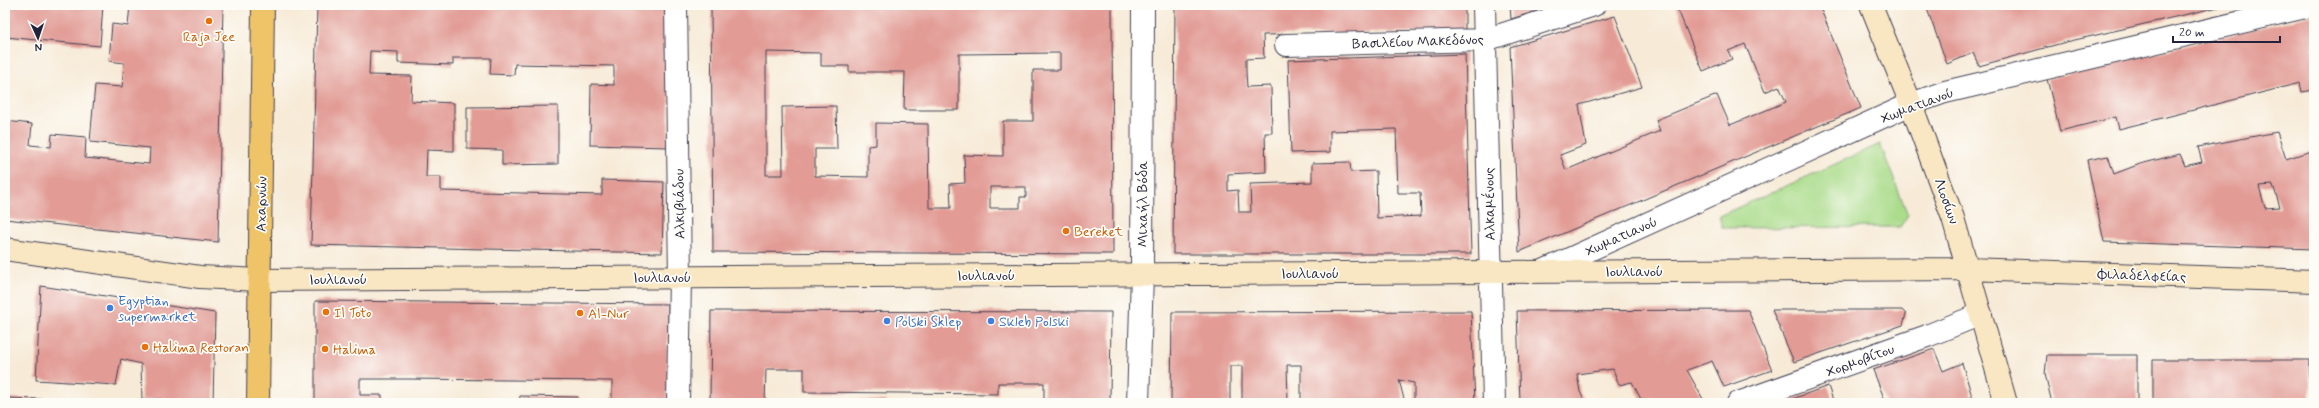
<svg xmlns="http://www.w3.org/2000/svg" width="2319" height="408" font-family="Mynerve,sans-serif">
  <rect width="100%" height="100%" fill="#fdfcf7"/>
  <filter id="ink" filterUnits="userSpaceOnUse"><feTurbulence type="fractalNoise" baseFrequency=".025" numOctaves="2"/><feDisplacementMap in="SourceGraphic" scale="8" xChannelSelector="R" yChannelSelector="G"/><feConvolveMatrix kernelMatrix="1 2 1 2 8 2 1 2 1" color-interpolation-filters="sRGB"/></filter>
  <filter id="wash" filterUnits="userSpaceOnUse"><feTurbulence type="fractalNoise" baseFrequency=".012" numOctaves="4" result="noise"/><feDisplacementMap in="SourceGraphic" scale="16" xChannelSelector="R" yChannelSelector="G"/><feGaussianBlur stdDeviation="0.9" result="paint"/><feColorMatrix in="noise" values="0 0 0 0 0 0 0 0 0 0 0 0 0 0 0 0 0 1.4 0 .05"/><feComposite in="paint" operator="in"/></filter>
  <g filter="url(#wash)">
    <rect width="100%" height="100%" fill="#f7ebd8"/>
    <!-- green -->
    <path fill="#aadc8b" stroke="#667f63" d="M 1880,144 L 1908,215 L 1900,227 L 1722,228 L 1719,216 Z"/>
    <g id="blocks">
      <!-- building -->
      <path fill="#e29b95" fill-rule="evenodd" d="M 5,5 L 103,5 L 100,46 L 5,37 Z
        M 130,5 L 223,5 L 218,242 L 5,219 L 5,121 L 32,124 L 30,145 L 51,147 L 52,134 L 86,137 L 85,158 L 149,164 L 150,148 L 90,142 L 95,85 L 122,87 L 124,63 L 109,61 L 112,24 L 128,26 Z
        M 317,5 L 672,5 L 668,147 L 590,145 L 591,84 L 614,85 L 614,66 L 515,64 L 514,75 L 490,74 L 491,58 L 453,58 L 453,65 L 398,63 L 398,52 L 370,51 L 369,75 L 412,76 L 411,101 L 454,103 L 454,151 L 427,150 L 426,177 L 441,177 L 441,191 L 602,195 L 602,180 L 664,182 L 662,253 L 311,245 Z
        M 711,5 L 1112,5 L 1113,254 L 713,252 ZM 766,52 L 821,53 L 821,66 L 849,66 L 849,72 L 905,72 L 904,110 L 959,110 L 959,54 L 1060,53 L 1060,70 L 1033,70 L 1033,121 L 1003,121 L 1003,156 L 964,155 L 965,183 L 950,184 L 951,208 L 929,208 L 928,124 L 876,123 L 876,145 L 868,146 L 868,177 L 815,176 L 815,149 L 837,149 L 836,106 L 782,107 L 783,175 L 766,175 ZM 990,187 L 1026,187 L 1026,197 L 1020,197 L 1020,208 L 990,208 Z
        M 1175,5 L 1465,5 L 1465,31 L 1263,35 L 1264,58 L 1246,59 L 1246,72 L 1247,87 L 1271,86 L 1272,133 L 1265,133 L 1266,172 L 1228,174 L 1228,191 L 1238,190 L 1239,212 L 1251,212 L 1250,184 L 1312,182 L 1312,163 L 1350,162 L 1351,172 L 1376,171 L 1377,218 L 1421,216 L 1420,193 L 1398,193 L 1396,129 L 1330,131 L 1330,152 L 1291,153 L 1288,60 L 1465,54 L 1471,254 L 1173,254 Z
        M 1510,5 L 1556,5 L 1511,19 Z
        M 1676,5 L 1819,5 L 1861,108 L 1519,252 L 1510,47 L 1615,16 L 1642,87 L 1579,105 L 1586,145 L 1560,155 L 1566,170 L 1660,131 L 1656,120 L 1717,95 L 1730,125 L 1786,102 L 1779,86 L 1765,92 L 1745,44 L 1728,51 L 1732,59 L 1703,71 Z
        M 1917,5 L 2223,5 L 2223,6 L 2066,42 L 1979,66 L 1973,53 L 1947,64 L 1926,6 L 1918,8 Z
        M 2314,15 L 2314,90 L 2302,92 L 2300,83 L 2119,129 L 2116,117 L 2060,131 L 2047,79 Z
        M 558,106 L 558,164 L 502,165 L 502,150 L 467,149 L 467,107 Z
        M 2277,132 L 2286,159 L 2314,150 L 2314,249 L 2104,242 L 2087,160 L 2108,156 L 2114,174 L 2140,164 L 2180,154 L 2185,166 L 2202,162 L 2198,147 ZM 2273,185 L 2280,207 L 2265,208 L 2259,186 Z
        M 41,286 L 215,313 L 213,403 L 161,403 L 161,399 L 142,400 L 141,364 L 121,359 L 116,385 L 36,380 Z
        M 315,301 L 668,304 L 667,403 L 608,403 L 608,399 L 612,399 L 612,381 L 405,379 L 360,379 L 360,395 L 382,395 L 382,403 L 315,403 Z
        M 1748,310 L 1772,370 L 1724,387 L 1712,361 L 1687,370 L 1703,399 L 1694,403 L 1643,403 L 1632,382 L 1619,385 L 1613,369 L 1577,374 L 1580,392 L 1586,403 L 1520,403 L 1517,311 Z
        M 1772,310 L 1902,310 L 1906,314 L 1903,325 L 1794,362 Z
        M 711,311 L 1111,312 L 1110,403 L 1044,403 L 1044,383 L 998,383 L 998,394 L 804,392 L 804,369 L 766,369 L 765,403 L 710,403 Z
        M 1471,311 L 1475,403 L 1414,403 L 1414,383 L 1399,380 L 1405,403 L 1301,403 L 1301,365 L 1287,365 L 1288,403 L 1242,403 L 1242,366 L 1230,366 L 1230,403 L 1171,403 L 1172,312 Z
        M 1934,349 L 1943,371 L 1962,363 L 1974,403 L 1886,403 L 1873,370 Z
        M 2047,355 L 2137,355 L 2137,403 L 2052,403 L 2045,374 Z
        M 2153,360 L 2310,360 L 2310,403 L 2153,403 Z
        M 1828,386 L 1834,403 L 1781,403 Z
        M 520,396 L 578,397 L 578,403 L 519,403 Z
        M 5,398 L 105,401 L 106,403 L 5,403 Z
        M 838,400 L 887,401 L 887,403 L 838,403 Z"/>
    </g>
  </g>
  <g filter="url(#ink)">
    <use href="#blocks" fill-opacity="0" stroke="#424053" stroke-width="1"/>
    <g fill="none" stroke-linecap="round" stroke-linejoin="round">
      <!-- street casing -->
      <g stroke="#424053" stroke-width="24">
        <path id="street" d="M 676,5 L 680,277 L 678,403
          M 1484,5 L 1494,403
          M 1286,45 L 1485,40 L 1594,5
          M 1543,271 L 1911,104 L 1945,92 L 2314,5
          M 1138,403 L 1142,274 L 1143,5
          M 1738,403 L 1927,336 L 1981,314"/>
      </g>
      <!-- secondary casing -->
      <g stroke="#424053" stroke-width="24">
        <path id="secondary" d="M 1871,5 L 1911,104 L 1953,218 L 2006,403
          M 5,249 L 200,277 L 259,280 L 1969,269 L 2314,281"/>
      </g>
      <!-- primary casing -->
      <g stroke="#424053" stroke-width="24">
        <path id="primary" d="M 258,403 L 263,5"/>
      </g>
      <!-- street -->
      <use href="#street" stroke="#fff" stroke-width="22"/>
      <!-- secondary -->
      <use href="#secondary" stroke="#f9e7c3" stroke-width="22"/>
      <!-- primary -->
      <use href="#primary" stroke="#efc469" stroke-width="22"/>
    </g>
  </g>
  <!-- markers -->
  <g fill="#e8710a" stroke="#fdfcf7" stroke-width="1.5">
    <circle cx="209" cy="21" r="4"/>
    <circle cx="1066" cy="231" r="4"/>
    <circle cx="326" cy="312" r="4"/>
    <circle cx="580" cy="313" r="4"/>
    <circle cx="145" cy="347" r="4"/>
    <circle cx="325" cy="349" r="4"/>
  </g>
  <g fill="#3f7fe0" stroke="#fdfcf7" stroke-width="1.5">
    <circle cx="110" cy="308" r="4"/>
    <circle cx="887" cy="321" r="4"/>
    <circle cx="991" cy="321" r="4"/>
  </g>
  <g text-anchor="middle" stroke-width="3.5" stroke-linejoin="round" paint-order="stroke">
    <!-- food labels -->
    <g font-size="14" fill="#c56008" stroke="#fdfcf7" text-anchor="start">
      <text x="209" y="41" text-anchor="middle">Raja Jee</text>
      <text x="1074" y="236">Bereket</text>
      <text x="334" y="317">Il Toto</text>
      <text x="588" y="318">Al-Nur</text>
      <text x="153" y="352">Halima Restoran</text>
      <text x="333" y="354">Halima</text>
    </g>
    <!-- street labels -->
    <g font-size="14" fill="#22223b" stroke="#fdfcf7">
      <text transform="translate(1418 41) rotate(-2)" y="5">Βασιλείου Μακεδόνος</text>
      <text transform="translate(1917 105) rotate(-21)" y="5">Χωματιανού</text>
      <text transform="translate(1947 201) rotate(70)" y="5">Λιοσίων</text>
      <text transform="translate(261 204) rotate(-89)" y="5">Αχαρνών</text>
      <text transform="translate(679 204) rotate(-91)" y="5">Αλκιβιάδου</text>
      <text transform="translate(1142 204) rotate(-90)" y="5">Μιχαήλ Βόδα</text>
      <text transform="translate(1489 204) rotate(-91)" y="5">Αλκαμένους</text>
      <text transform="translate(1621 236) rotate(-24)" y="5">Χωματιανού</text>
      <text x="1634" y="276">Ιουλιανού</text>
      <text x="1310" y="278">Ιουλιανού</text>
      <text x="986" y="280">Ιουλιανού</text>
      <text transform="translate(2142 275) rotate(2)" y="5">Φιλαδελφείας</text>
      <text x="662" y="282">Ιουλιανού</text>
      <text x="338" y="284">Ιουλιανού</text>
      <text transform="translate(1860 360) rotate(-20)" y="5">Χορμοβίτου</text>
    </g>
    <!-- shop labels -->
    <g font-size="14" fill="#366cbe" stroke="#fdfcf7" text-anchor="start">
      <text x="118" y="305">Egyptian<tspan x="118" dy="16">supermarket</tspan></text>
      <text x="895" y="326">Polski Sklep</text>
      <text x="999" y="326">Skleb Polski</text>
    </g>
  </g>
  <!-- margin -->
  <rect width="2319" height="408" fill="none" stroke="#fdfcf7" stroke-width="20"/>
  <!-- north arrow -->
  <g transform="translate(38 38) rotate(177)" stroke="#fdfcf7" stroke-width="3" paint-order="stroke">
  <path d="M0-3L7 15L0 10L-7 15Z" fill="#22223b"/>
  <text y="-6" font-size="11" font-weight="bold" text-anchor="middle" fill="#22223b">N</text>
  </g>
  <!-- scale -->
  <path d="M2173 36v6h107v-6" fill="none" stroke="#22223b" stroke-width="2"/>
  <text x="2179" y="36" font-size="12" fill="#22223b" stroke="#fdfcf7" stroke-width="3" paint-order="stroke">20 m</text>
</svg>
